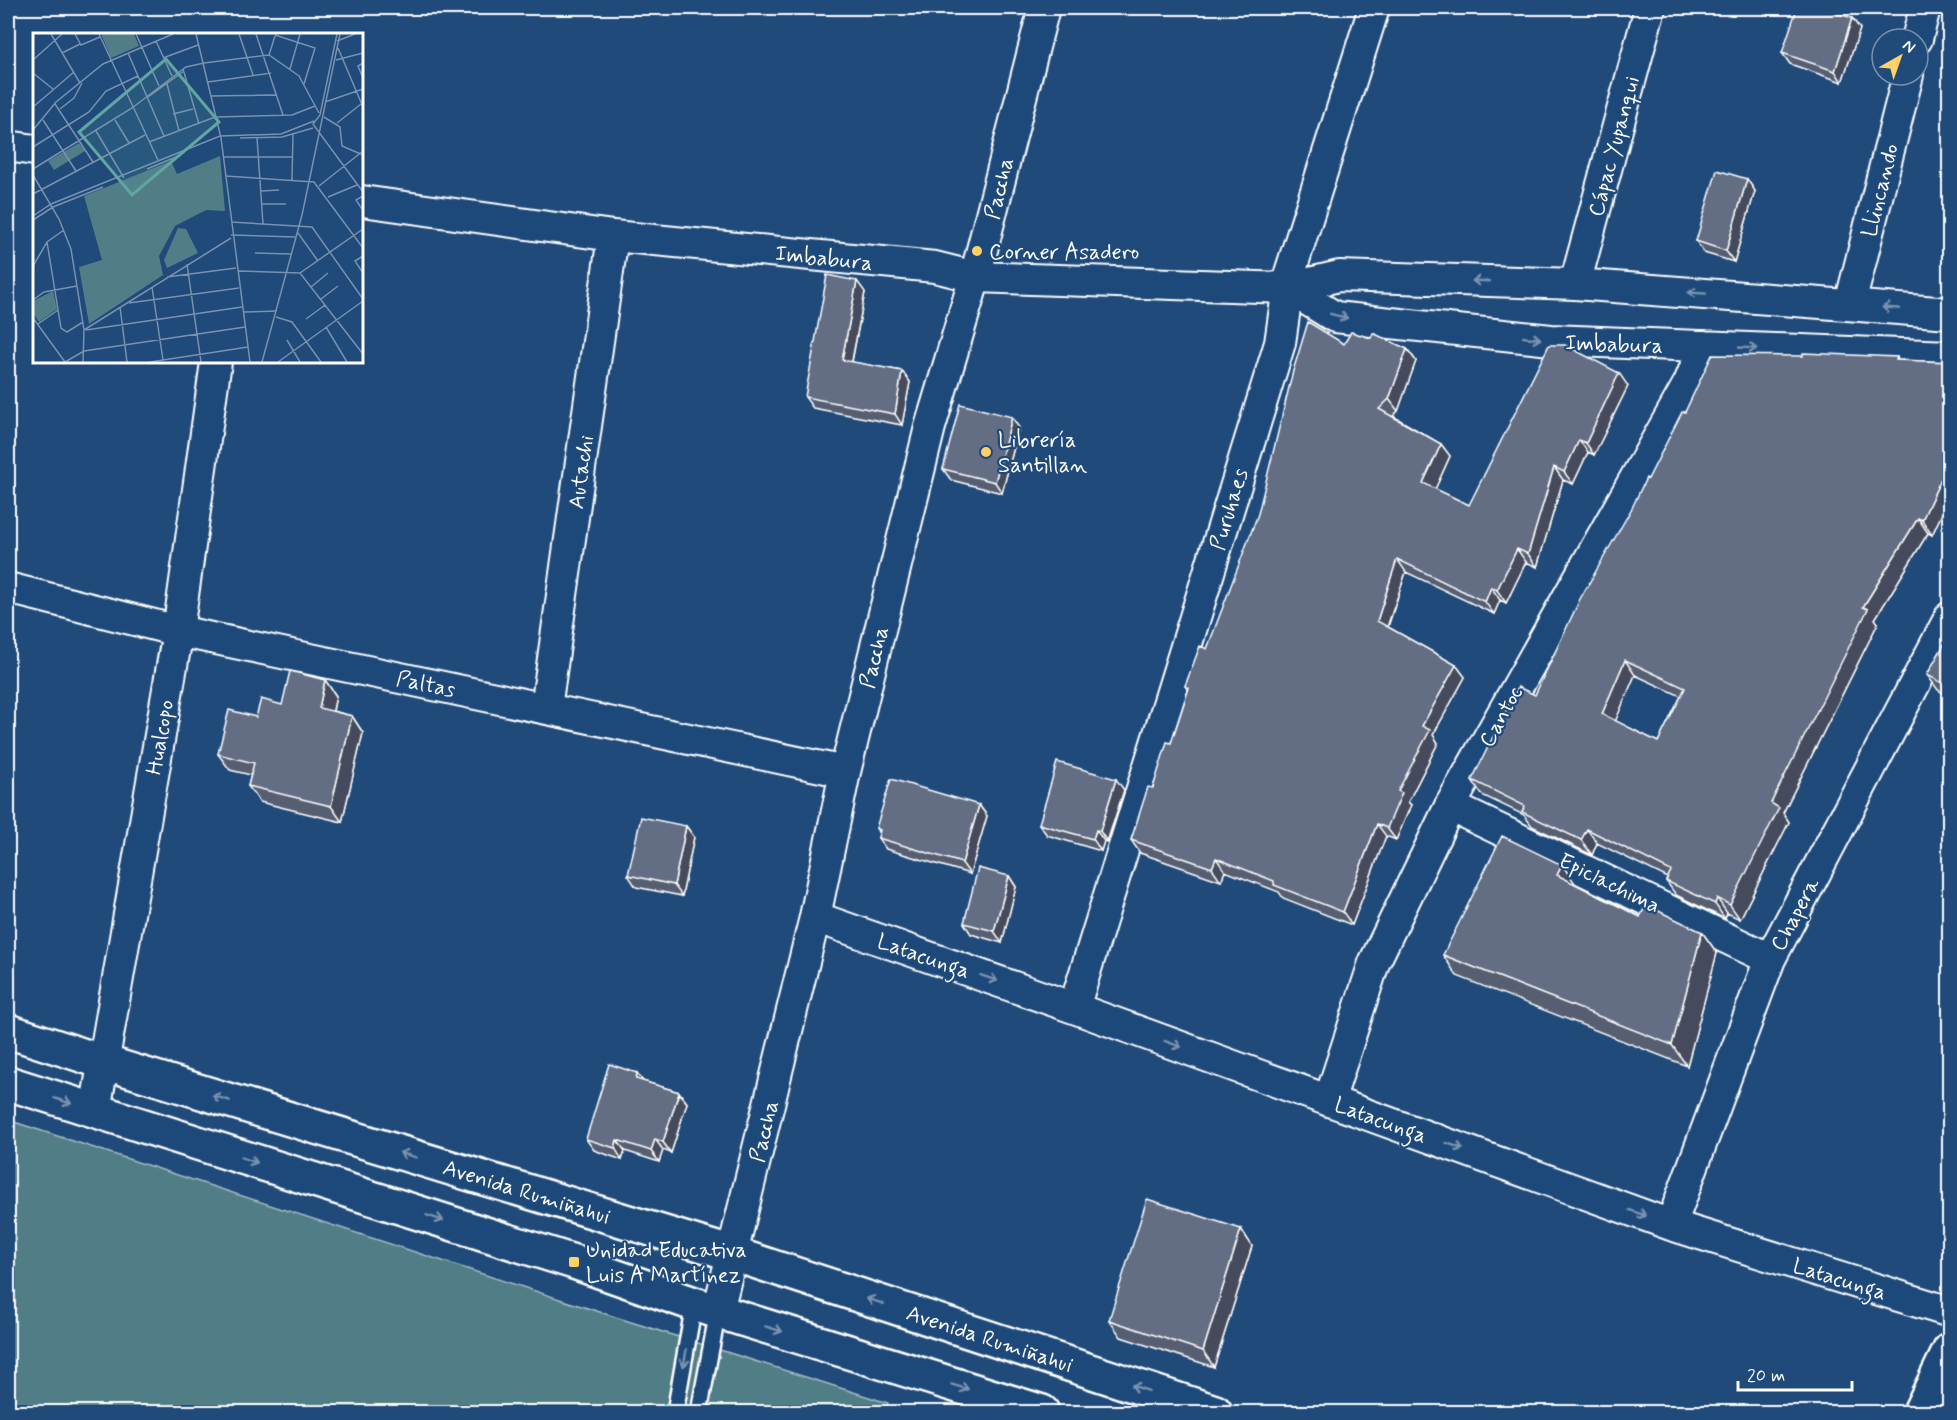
<svg xmlns="http://www.w3.org/2000/svg" width="1957" height="1420" font-family="Mynerve,sans-serif">
  <rect width="100%" height="100%" fill="#1f4a7a"/>
  <filter id="ink" filterUnits="userSpaceOnUse"><feTurbulence type="fractalNoise" baseFrequency=".0167" numOctaves="2"/><feDisplacementMap in="SourceGraphic" scale="12" xChannelSelector="R" yChannelSelector="G"/><feConvolveMatrix kernelMatrix="1 2 1 2 8 2 1 2 1" color-interpolation-filters="sRGB"/></filter>
  <g filter="url(#ink)">
    <!-- green -->
    <path fill="#517d86" stroke="#a8bec2" stroke-width="1.5" d="M 8,1120 L 612,1316 L 888,1403 L 885,1412 L 8,1412 Z"/>
    <g fill="none" stroke-linecap="round" stroke-linejoin="round">
      <!-- lane casing -->
      <g stroke="#fff" stroke-width="20">
        <path id="lane" d="M 675,1412 L 694,1304
          M 699,1412 L 718,1311"/>
      </g>
      <!-- street casing -->
      <g stroke="#fff" stroke-width="34">
        <path id="street" d="M 1917,39 L 1925,8
          M 8,146 L 34,150
          M 362,201 L 613,236 L 935,267 L 975,277 L 1288,288 L 1339,276 L 1575,284 L 1950,313
          M 1575,284 L 1650,8
          M 1288,288 L 1335,317 L 1551,340 L 1950,356
          M 1850,304 L 1908,75
          M 8,588 L 178,631 L 845,772
          M 546,708 L 613,236
          M 1450,806 L 1770,959
          M 815,917 L 1074,1008 L 1671,1225 L 1950,1312
          M 1074,1008 L 1280,343 L 1290,273 L 1374,8
          M 1329,1101 L 1374,963 L 1450,806 L 1689,383 L 1704,346
          M 95,1111 L 178,631 L 216,362
          M 1671,1225 L 1770,959 L 1950,617
          M 718,1311 L 815,917 L 845,772 L 930,427 L 975,277 L 1044,8"/>
      </g>
      <!-- secondary casing -->
      <g stroke="#fff" stroke-width="38">
        <path id="secondary" d="M 8,1031 L 103,1062 L 733,1254 L 1215,1412
          M 8,1083 L 574,1262 L 694,1304 L 1042,1412
          M 1920,1412 L 1950,1350"/>
      </g>
      <!-- lane -->
      <use href="#lane" stroke="#1f4a7a" stroke-width="15"/>
      <!-- street -->
      <use href="#street" stroke="#1f4a7a" stroke-width="30"/>
      <!-- secondary -->
      <use href="#secondary" stroke="#1f4a7a" stroke-width="33"/>
    </g>
    <!-- wall -->
    <path fill="#555e71" stroke="#fff" stroke-width="1.5" fill-rule="evenodd" d="M 1852,18 L 1860,29 L 1842,82 L 1790,64 L 1782,53 Z
      M 1747,179 L 1755,191 L 1734,262 L 1704,253 L 1696,241 Z
      M 865,292 L 852,362 L 902,371 L 910,382 L 902,425 L 813,408 L 805,397 Z
      M 1371,338 L 1407,349 L 1416,361 L 1398,411 L 1393,416 L 1441,444 L 1450,456 L 1435,489 L 1469,505 L 1628,386 L 1594,455 L 1588,452 L 1573,484 L 1563,480 L 1537,567 L 1526,562 L 1506,603 L 1500,600 L 1494,614 L 1406,572 L 1388,627 L 1456,665 L 1465,677 L 1433,735 L 1438,743 L 1408,802 L 1411,805 L 1396,840 L 1386,836 L 1352,925 L 1283,898 L 1279,892 L 1225,871 L 1221,881 L 1140,853 L 1131,840 L 1171,743 L 1188,690 L 1185,686 L 1207,649 L 1344,344 Z
      M 1897,357 L 1898,360 L 1950,362 L 1950,496 L 1932,535 L 1928,533 L 1875,619 L 1878,623 L 1783,813 L 1789,822 L 1740,919 L 1727,913 L 1725,919 L 1676,895 L 1666,881 L 1668,878 L 1597,843 L 1592,855 L 1532,826 L 1524,815 L 1482,795 L 1472,780 L 1535,695 L 1648,479 ZM 1635,675 L 1681,696 L 1658,742 L 1615,721 Z
      M 1019,428 L 1002,493 L 951,480 L 943,469 Z
      M 1950,634 L 1950,697 L 1938,690 L 1927,675 Z
      M 325,680 L 336,696 L 333,711 L 352,716 L 363,733 L 342,822 L 260,802 L 248,786 L 251,775 L 230,770 L 218,754 L 256,717 L 282,705 Z
      M 1124,790 L 1107,842 L 1104,841 L 1101,851 L 1047,835 L 1039,824 Z
      M 979,805 L 987,816 L 970,874 L 886,849 L 878,838 L 879,834 L 876,828 Z
      M 686,826 L 694,837 L 682,896 L 636,887 L 628,875 Z
      M 1009,876 L 1016,887 L 1002,943 L 971,934 L 964,923 Z
      M 1576,885 L 1640,917 L 1702,932 L 1717,953 L 1687,1066 L 1457,976 L 1443,955 Z
      M 637,1073 L 642,1081 L 679,1092 L 687,1103 L 671,1153 L 663,1150 L 659,1162 L 625,1151 L 622,1160 L 594,1150 L 586,1139 Z
      M 1241,1229 L 1252,1246 L 1214,1367 L 1121,1337 L 1109,1320 Z"/>
    <!-- shaded-wall -->
    <path fill="#454c5c" stroke="#fff" stroke-width="1.5" d="M 1852,18 L 1860,29 L 1842,82 L 1835,71 Z
      M 1747,179 L 1755,191 L 1734,262 L 1726,251 Z
      M 857,281 L 865,292 L 850,371 L 842,360 Z
      M 1407,349 L 1416,361 L 1398,411 L 1389,399 Z
      M 902,371 L 910,382 L 902,425 L 895,414 Z
      M 1619,373 L 1628,386 L 1594,455 L 1586,443 Z
      M 1012,417 L 1019,428 L 1002,493 L 995,482 Z
      M 1579,440 L 1588,452 L 1573,484 L 1564,472 Z
      M 1441,444 L 1450,456 L 1432,496 L 1423,483 Z
      M 1950,459 L 1950,496 L 1932,535 L 1922,520 Z
      M 1554,467 L 1563,480 L 1537,567 L 1528,554 Z
      M 1918,518 L 1928,533 L 1875,619 L 1878,623 L 1783,813 L 1789,822 L 1740,919 L 1730,905 L 1771,803 L 1863,607 Z
      M 1517,549 L 1526,562 L 1506,603 L 1497,590 Z
      M 1397,559 L 1406,572 L 1385,633 L 1377,621 Z
      M 1491,587 L 1500,600 L 1494,614 L 1485,602 Z
      M 1625,660 L 1635,675 L 1612,729 L 1602,714 Z
      M 1456,665 L 1465,677 L 1433,735 L 1438,743 L 1408,802 L 1411,805 L 1396,840 L 1387,828 L 1398,791 L 1422,726 Z
      M 325,680 L 336,696 L 330,724 L 319,708 Z
      M 352,716 L 363,733 L 342,822 L 331,806 Z
      M 1116,779 L 1124,790 L 1107,842 L 1100,831 Z
      M 979,805 L 987,816 L 970,874 L 962,863 Z
      M 1377,824 L 1386,836 L 1352,925 L 1343,912 Z
      M 686,826 L 694,837 L 682,896 L 674,885 Z
      M 1587,829 L 1597,843 L 1592,855 L 1581,840 Z
      M 1096,830 L 1104,841 L 1101,851 L 1093,839 Z
      M 1216,858 L 1225,871 L 1221,881 L 1212,868 Z
      M 1562,865 L 1577,886 L 1557,875 Z
      M 1009,876 L 1016,887 L 1002,943 L 994,931 Z
      M 1717,898 L 1727,913 L 1725,919 L 1715,904 Z
      M 1702,932 L 1717,953 L 1687,1066 L 1672,1045 Z
      M 637,1073 L 645,1084 L 636,1079 Z
      M 679,1092 L 687,1103 L 671,1153 L 663,1142 Z
      M 655,1139 L 663,1150 L 659,1162 L 651,1151 Z
      M 617,1140 L 625,1151 L 622,1160 L 615,1148 Z
      M 1241,1229 L 1252,1246 L 1214,1367 L 1203,1351 Z"/>
    <!-- building -->
    <path fill="#636d83" stroke="#fff" stroke-width="1.5" fill-rule="evenodd" d="M 1797,8 L 1821,8 L 1852,18 L 1835,71 L 1782,53 Z
      M 1717,170 L 1747,179 L 1726,251 L 1696,241 Z
      M 827,275 L 857,281 L 842,360 L 902,371 L 895,414 L 805,397 Z
      M 1308,322 L 1344,344 L 1351,332 L 1371,338 L 1373,333 L 1407,349 L 1389,399 L 1379,409 L 1441,444 L 1423,483 L 1469,505 L 1549,345 L 1565,345 L 1619,373 L 1586,443 L 1579,440 L 1564,472 L 1554,467 L 1528,554 L 1517,549 L 1497,590 L 1491,587 L 1485,602 L 1397,559 L 1377,621 L 1456,665 L 1422,726 L 1430,730 L 1398,791 L 1402,793 L 1387,828 L 1377,824 L 1343,912 L 1274,885 L 1274,881 L 1216,858 L 1212,868 L 1131,840 L 1148,787 L 1153,788 L 1167,742 L 1171,743 L 1189,688 L 1185,686 L 1200,646 L 1207,649 L 1258,514 L 1293,371 Z
      M 1803,353 L 1897,357 L 1896,360 L 1950,362 L 1950,459 L 1922,520 L 1918,518 L 1863,607 L 1868,609 L 1771,803 L 1779,808 L 1730,905 L 1717,898 L 1715,904 L 1666,881 L 1671,871 L 1587,829 L 1581,840 L 1522,812 L 1525,806 L 1472,780 L 1505,712 L 1518,687 L 1535,695 L 1580,599 L 1632,508 L 1646,478 L 1648,479 L 1682,412 L 1685,412 L 1712,355 L 1803,356 ZM 1625,660 L 1685,688 L 1658,742 L 1602,714 Z
      M 960,404 L 1012,417 L 995,482 L 943,469 Z
      M 1950,634 L 1950,687 L 1927,675 Z
      M 290,671 L 325,680 L 319,708 L 352,716 L 331,806 L 248,786 L 254,763 L 218,754 L 229,710 L 256,717 L 261,699 L 282,705 Z
      M 1057,762 L 1116,779 L 1100,831 L 1096,830 L 1093,839 L 1039,824 Z
      M 891,779 L 979,805 L 962,863 L 878,838 L 880,830 L 876,828 Z
      M 641,817 L 686,826 L 674,885 L 628,875 Z
      M 1502,836 L 1562,865 L 1557,875 L 1640,917 L 1646,905 L 1702,932 L 1672,1045 L 1443,955 Z
      M 978,868 L 1009,876 L 994,931 L 964,923 Z
      M 609,1064 L 637,1073 L 636,1079 L 679,1092 L 663,1142 L 655,1139 L 651,1151 L 617,1140 L 615,1148 L 586,1139 Z
      M 1147,1199 L 1241,1229 L 1203,1351 L 1109,1320 Z"/>
    <!-- one-way arrows -->
    <defs><path id="oneway-shaft" d="M-6 0H5M1.5-3L5.5 0L1.5 3" fill="none" stroke-width="1.6" stroke-linecap="round" stroke-linejoin="round" transform="scale(1.5)"/></defs>
    <g stroke="#7992af">
      <use href="#oneway-shaft" transform="translate(1481 281) rotate(-178)"/>
      <use href="#oneway-shaft" transform="translate(1697 293) rotate(-176)"/>
      <use href="#oneway-shaft" transform="translate(1891 308) rotate(-175)"/>
      <use href="#oneway-shaft" transform="translate(1339 316) rotate(14)"/>
      <use href="#oneway-shaft" transform="translate(1532 338) rotate(6)"/>
      <use href="#oneway-shaft" transform="translate(1748 348) rotate(3)"/>
      <use href="#oneway-shaft" transform="translate(989 978) rotate(19)"/>
      <use href="#oneway-shaft" transform="translate(1173 1044) rotate(20)"/>
      <use href="#oneway-shaft" transform="translate(221 1098) rotate(-163)"/>
      <use href="#oneway-shaft" transform="translate(63 1101) rotate(18)"/>
      <use href="#oneway-shaft" transform="translate(1455 1146) rotate(20)"/>
      <use href="#oneway-shaft" transform="translate(408 1155) rotate(-163)"/>
      <use href="#oneway-shaft" transform="translate(249 1160) rotate(18)"/>
      <use href="#oneway-shaft" transform="translate(1638 1213) rotate(20)"/>
      <use href="#oneway-shaft" transform="translate(435 1218) rotate(18)"/>
      <use href="#oneway-shaft" transform="translate(875 1301) rotate(-162)"/>
      <use href="#oneway-shaft" transform="translate(774 1329) rotate(17)"/>
      <use href="#oneway-shaft" transform="translate(685 1358) rotate(100)"/>
      <use href="#oneway-shaft" transform="translate(960 1387) rotate(17)"/>
      <use href="#oneway-shaft" transform="translate(1140 1388) rotate(-162)"/>
    </g>
  </g>
  <!-- markers -->
  <g fill="#ffd166" stroke="#1f4a7a" stroke-width="2">
    <circle cx="977" cy="251" r="6"/>
    <circle cx="986" cy="452" r="6"/>
    <rect x="568" y="1256" width="12" height="12" rx="3"/>
  </g>
  <g text-anchor="middle" stroke-width="4.5" stroke-linejoin="round" paint-order="stroke">
    <!-- street labels -->
    <g font-size="22" fill="#fff" stroke="#1f4a7a">
      <text transform="translate(1613 146) rotate(-75)" y="8">Cápac Yupanqui</text>
      <text transform="translate(998 188) rotate(-76)" y="8">Paccha</text>
      <text transform="translate(1879 190) rotate(-76)" y="8">Llincando</text>
      <text transform="translate(824 257) rotate(6)" y="8">Imbabura</text>
      <text transform="translate(1614 343) rotate(2)" y="8">Imbabura</text>
      <text transform="translate(580 472) rotate(-82)" y="8">Autachi</text>
      <text transform="translate(1228 509) rotate(-73)" y="8">Puruhaes</text>
      <text transform="translate(873 657) rotate(-76)" y="8">Paccha</text>
      <text transform="translate(426 683) rotate(12)" y="8">Paltas</text>
      <text transform="translate(1500 716) rotate(-61)" y="8">Cantoc</text>
      <text transform="translate(159 737) rotate(-80)" y="8">Hualcopo</text>
      <text transform="translate(1610 882) rotate(26)" y="8">Epiclachima</text>
      <text transform="translate(1794 914) rotate(-62)" y="8">Chapera</text>
      <text transform="translate(924 955) rotate(19)" y="8">Latacunga</text>
      <text transform="translate(1381 1119) rotate(20)" y="8">Latacunga</text>
      <text transform="translate(763 1131) rotate(-76)" y="8">Paccha</text>
      <text transform="translate(527 1191) rotate(17)" y="8">Avenida Rumiñahui</text>
      <text transform="translate(1840 1278) rotate(17)" y="8">Latacunga</text>
      <text transform="translate(990 1338) rotate(18)" y="8">Avenida Rumiñahui</text>
    </g>
    <!-- poi labels -->
    <g font-size="22" fill="#fff" stroke="#1f4a7a" text-anchor="start">
      <text x="989" y="259">Corner Asadero</text>
      <text x="998" y="447">Librería<tspan x="998" dy="25">Santillan</tspan></text>
      <text x="586" y="1257">Unidad Educativa<tspan x="586" dy="25">Luis A Martínez</tspan></text>
    </g>
  </g>
  <!-- overview -->
  <g transform="translate(33 33)">
    <rect width="330" height="330" fill="#1f4a7a"/>
    <path d="M 68,1 L 101,1 L 106,13 L 78,25 ZM 46,110 L 52,118 L 21,137 L 15,128 ZM 187,123 L 192,178 L 173,177 L 142,193 L 126,223 L 130,242 L 56,291 L 46,234 L 69,227 L 51,163 L 138,128 L 144,141 ZM 145,195 L 153,196 L 165,220 L 134,235 L 131,227 ZM 20,258 L 24,276 L 6,289 L 0,280 L 0,268 Z" fill="#517d86"/>
    <path fill="none" stroke="#7992af" stroke-width="1.5" d="M 18,1 L 47,50M 42,1 L 48,12 L 67,4M 66,1 L 125,127M 103,1 L 126,53M 163,1 L 188,105 L 217,329M 206,1 L 220,42M 223,1 L 250,82M 242,2 L 282,15 L 271,51M 123,8 L 139,43M 304,8 L 322,1M 305,15 L 330,74M 29,20 L 47,11M 95,20 L 131,103M 236,22 L 242,3M 130,25 L 165,12M 0,27 L 29,1M 303,27 L 330,20M 330,30 L 325,33 L 330,45M 150,36 L 166,91M 257,36 L 267,1M 0,40 L 20,56M 175,49 L 238,40M 134,51 L 146,98M 178,63 L 244,62M 115,64 L 151,38M 292,69 L 330,56M 22,71 L 60,129M 0,74 L 41,39M 27,76 L 41,65 L 49,50M 140,81 L 160,76M 291,84 L 307,94 L 309,113 L 330,122M 10,87 L 43,138M 82,87 L 96,110M 304,90 L 328,71M 0,97 L 23,69 L 70,31 L 140,1M 63,98 L 91,145M 288,102 L 330,159M 288,102 L 280,91 L 287,82 L 304,1M 207,105 L 249,104 L 280,95M 224,105 L 230,191M 116,109 L 182,84 L 259,82 L 282,73M 0,114 L 56,79 L 73,58 L 105,43M 191,124 L 260,124M 0,136 L 99,75 L 153,34 L 171,30 L 236,22 L 266,43 L 286,80M 114,136 L 148,122M 0,142 L 26,186 L 38,216 L 51,297 L 50,329M 192,143 L 281,149 L 330,215M 259,147 L 260,101M 286,153 L 330,118M 228,158 L 246,157M 0,161 L 112,102M 295,164 L 324,152M 229,171 L 253,171M 329,176 L 323,167 L 330,163M 0,183 L 18,171 L 187,103 L 248,101 L 281,88M 0,187 L 20,174 L 70,154M 198,189 L 279,194 L 330,266M 265,200 L 285,228M 198,202 L 262,204M 14,209 L 28,295 L 34,299 L 50,289M 222,220 L 259,221M 330,223 L 322,228 L 330,240M 154,231 L 168,329M 0,233 L 14,209 L 31,197M 206,238 L 267,240 L 330,321M 267,240 L 330,196M 134,244 L 203,235M 119,254 L 130,327M 278,254 L 295,240M 288,266 L 305,253M 0,267 L 11,259 L 44,253M 96,270 L 206,255M 87,274 L 94,329M 211,279 L 244,278M 243,284 L 259,289 L 288,329M 0,285 L 32,329M 273,286 L 292,272M 5,291 L 25,277M 293,294 L 314,329M 51,297 L 198,205M 53,297 L 209,274M 254,307 L 267,329M 32,329 L 51,318 L 212,294M 117,329 L 215,314M 229,329 L 269,182 L 307,1M 245,329 L 330,268"/>
    <path fill="#63a6a1" fill-opacity="0.15" stroke="#63a6a1" stroke-width="3" d="M 133,26 L 186,89 L 99,162 L 46,99 Z"/>
    <rect width="330" height="330" fill="none" stroke="#fff" stroke-width="3"/>
  </g>
  <!-- margin -->
  <rect width="1957" height="1420" fill="none" stroke="#1f4a7a" stroke-width="30"/>
  <rect x="15" y="15" width="1927" height="1390" fill="none" stroke="#fff" stroke-width="2" filter="url(#ink)"/>
  <!-- north arrow -->
  <g transform="translate(1900 57) rotate(40)"><circle r="28" fill="#1f4a7a" stroke="#7992af" stroke-width="1.5"/>
  <path d="M0-4.5L10 22L0 15L-10 22Z" fill="#ffd166"/>
  <text y="-9" font-size="16" font-weight="bold" text-anchor="middle" fill="#ffffff">N</text>
  </g>
  <!-- scale -->
  <path d="M1738 1381v9h114v-9" fill="none" stroke="#ffffff" stroke-width="3"/>
  <text x="1747" y="1381" font-size="18" fill="#ffffff" stroke="#1f4a7a" stroke-width="4.5" paint-order="stroke">20 m</text>
</svg>
